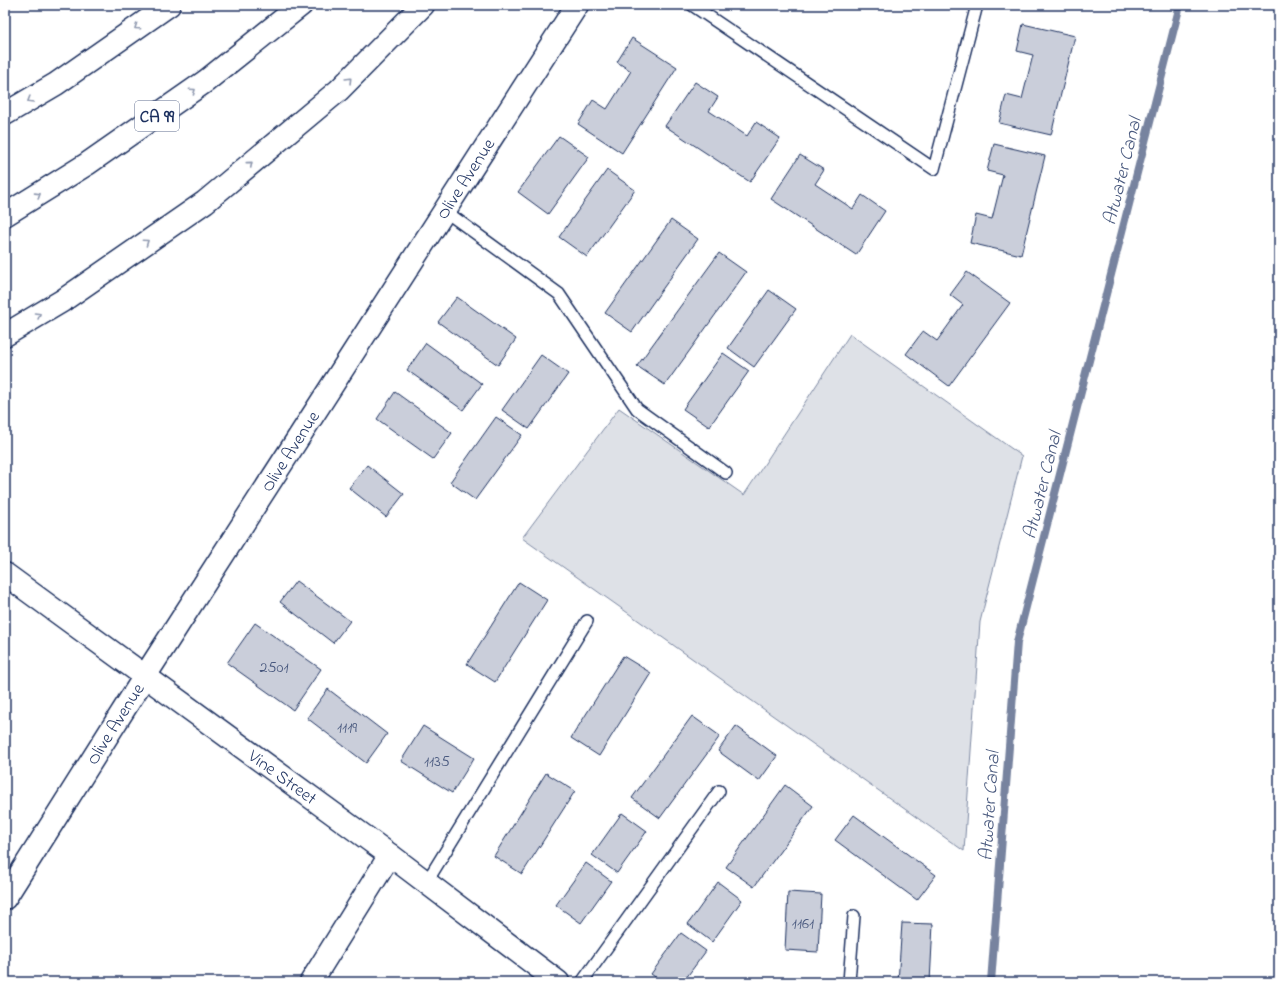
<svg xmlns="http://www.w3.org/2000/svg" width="1284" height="987" font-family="'Indie Flower',sans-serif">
  <rect width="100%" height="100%" fill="#fff"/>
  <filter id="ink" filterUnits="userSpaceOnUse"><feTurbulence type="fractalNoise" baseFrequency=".025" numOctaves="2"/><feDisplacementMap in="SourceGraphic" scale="8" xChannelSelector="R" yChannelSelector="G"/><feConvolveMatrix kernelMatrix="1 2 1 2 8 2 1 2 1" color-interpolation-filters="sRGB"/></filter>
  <g filter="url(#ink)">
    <!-- green -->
    <path fill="#dee1e7" stroke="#7c88a2" d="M 850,334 L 1022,456 L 980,622 L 964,851 L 522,538 L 619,408 L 744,495 Z"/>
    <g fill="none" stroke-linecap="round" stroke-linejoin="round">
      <!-- stream -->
      <path stroke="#77839f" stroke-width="8" d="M 991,982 L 1017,642 L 1180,5"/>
    </g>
    <!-- building -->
    <path fill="#caceda" stroke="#1b2f5e" d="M 1023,24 L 1075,36 L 1051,135 L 999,123 L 1006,95 L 1022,99 L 1033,55 L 1017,51 Z
      M 632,38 L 677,67 L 622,153 L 578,124 L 593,100 L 607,109 L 631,71 L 617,62 Z
      M 695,82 L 718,97 L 709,111 L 747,136 L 756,122 L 780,138 L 750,182 L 665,126 Z
      M 559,136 L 589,157 L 548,214 L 518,192 Z
      M 994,144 L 1045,156 L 1021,255 L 970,243 L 976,215 L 992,219 L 1003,175 L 987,171 Z
      M 800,155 L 824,170 L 815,184 L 853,209 L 862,195 L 885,211 L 856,255 L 771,199 Z
      M 607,170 L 635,190 L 587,257 L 559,237 Z
      M 671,220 L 698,239 L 632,332 L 605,313 Z
      M 719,253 L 746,272 L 665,385 L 637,366 Z
      M 967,272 L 1010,303 L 949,386 L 906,354 L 923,331 L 937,341 L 963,305 L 950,295 Z
      M 769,290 L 796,309 L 754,367 L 728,348 Z
      M 457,297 L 516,339 L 498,365 L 438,322 Z
      M 426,343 L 482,384 L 463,410 L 407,370 Z
      M 723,353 L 749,371 L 709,427 L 683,409 Z
      M 541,355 L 568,374 L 529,429 L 502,410 Z
      M 395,392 L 452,433 L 433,459 L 377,419 Z
      M 496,417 L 522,435 L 475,500 L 450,482 Z
      M 367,465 L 404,494 L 386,517 L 349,488 Z
      M 296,581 L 350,621 L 333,643 L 280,602 Z
      M 519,582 L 547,600 L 495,682 L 467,664 Z
      M 255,623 L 321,669 L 293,710 L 227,663 Z
      M 623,656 L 651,673 L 599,756 L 571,738 Z
      M 328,689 L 387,734 L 366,763 L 307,718 Z
      M 692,716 L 720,736 L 660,818 L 632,798 Z
      M 423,726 L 474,758 L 452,793 L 401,761 Z
      M 736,726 L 777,756 L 759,781 L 718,751 Z
      M 546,773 L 575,791 L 522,874 L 494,856 Z
      M 785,785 L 813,806 L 754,887 L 726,867 Z
      M 622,813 L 647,831 L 617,873 L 592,855 Z
      M 854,815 L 936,875 L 917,900 L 835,840 Z
      M 586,863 L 611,881 L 581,923 L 556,905 Z
      M 718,882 L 742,900 L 712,942 L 688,924 Z
      M 788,892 L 821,894 L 818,952 L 785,950 Z
      M 902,923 L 933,924 L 930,982 L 898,982 Z
      M 681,933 L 706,951 L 683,982 L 662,982 L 651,974 Z"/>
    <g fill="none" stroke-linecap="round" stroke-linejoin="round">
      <!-- lane casing -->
      <g stroke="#1b2f5e" stroke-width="14">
        <path id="lane" d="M 692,5 L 934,169 L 977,5
          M 445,211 L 559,294 L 637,409 L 726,473
          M 426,883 L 587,621
          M 582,982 L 719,791
          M 849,982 L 854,916"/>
      </g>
      <!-- street casing -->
      <g stroke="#1b2f5e" stroke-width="25">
        <g id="street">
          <path id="s1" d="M 5,574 L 390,855 L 558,982"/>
          <path d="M 311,982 L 390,855"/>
        </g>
      </g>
      <!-- secondary casing -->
      <g stroke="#1b2f5e" stroke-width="25">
        <g id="secondary">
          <path id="s2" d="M 5,898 L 145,676 L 577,5"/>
        </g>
      </g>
      <!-- highway casing -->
      <g stroke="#1b2f5e" stroke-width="25">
        <path id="highway" d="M 5,114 L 56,84 L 169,5
          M 5,215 L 87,164 L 206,81 L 301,5
          M 5,335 L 62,301 L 205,202 L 339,90 L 423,5"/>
      </g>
      <!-- lane -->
      <use href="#lane" stroke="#fff" stroke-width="11"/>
      <!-- street -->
      <use href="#street" stroke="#fff" stroke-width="22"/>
      <!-- secondary -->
      <use href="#secondary" stroke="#fff" stroke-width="22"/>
      <!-- highway -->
      <use href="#highway" stroke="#fff" stroke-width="22"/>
    </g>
    <!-- one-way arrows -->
    <defs><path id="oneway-chevron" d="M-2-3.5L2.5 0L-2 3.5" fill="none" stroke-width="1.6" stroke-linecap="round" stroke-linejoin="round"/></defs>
    <g stroke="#8d97ae">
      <use href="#oneway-chevron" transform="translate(137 27) rotate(145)"/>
      <use href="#oneway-chevron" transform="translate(349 80) rotate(-45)"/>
      <use href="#oneway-chevron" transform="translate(193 91) rotate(-35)"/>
      <use href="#oneway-chevron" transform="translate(30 100) rotate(149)"/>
      <use href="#oneway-chevron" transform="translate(250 164) rotate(-40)"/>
      <use href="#oneway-chevron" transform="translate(38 195) rotate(-32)"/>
      <use href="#oneway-chevron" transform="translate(146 242) rotate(-35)"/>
      <use href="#oneway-chevron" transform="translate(38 315) rotate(-31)"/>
    </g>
  </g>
  <g text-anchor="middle" stroke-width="3.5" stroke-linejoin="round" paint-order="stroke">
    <!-- number labels -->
    <g font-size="16" fill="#47577d">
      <text x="274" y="672">2501</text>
      <text x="347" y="732">1119</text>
      <text x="437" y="766">1135</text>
      <text x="803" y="928">1161</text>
    </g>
    <!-- shield labels -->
    <rect fill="#fff" stroke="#5f6d8e" stroke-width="1" x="135" y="101" width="44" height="30" rx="3"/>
    <g font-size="17" font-weight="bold" fill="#1b2f5e">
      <text x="157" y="122">CA 99</text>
    </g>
    <!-- street labels -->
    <g font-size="18" fill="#1b2f5e" stroke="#fff">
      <text dy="6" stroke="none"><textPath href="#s2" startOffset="854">Olive Avenue</textPath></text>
      <text dy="6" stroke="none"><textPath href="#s2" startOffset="530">Olive Avenue</textPath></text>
      <text dy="6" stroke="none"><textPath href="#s2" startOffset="206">Olive Avenue</textPath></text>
      <text dy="6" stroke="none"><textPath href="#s1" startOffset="344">Vine Street</textPath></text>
    </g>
    <!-- water labels -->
    <g font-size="19" font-style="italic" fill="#49597e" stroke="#fff">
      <text transform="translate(1121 171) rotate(-76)" y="7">Atwater Canal</text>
      <text transform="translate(1041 485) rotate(-76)" y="7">Atwater Canal</text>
      <text transform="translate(988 806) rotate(-86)" y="7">Atwater Canal</text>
    </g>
  </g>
  <!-- margin -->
  <rect width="1284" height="987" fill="none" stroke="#fff" stroke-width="20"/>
  <rect x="10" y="10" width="1264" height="967" fill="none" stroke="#1b2f5e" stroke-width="1.5" filter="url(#ink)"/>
</svg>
